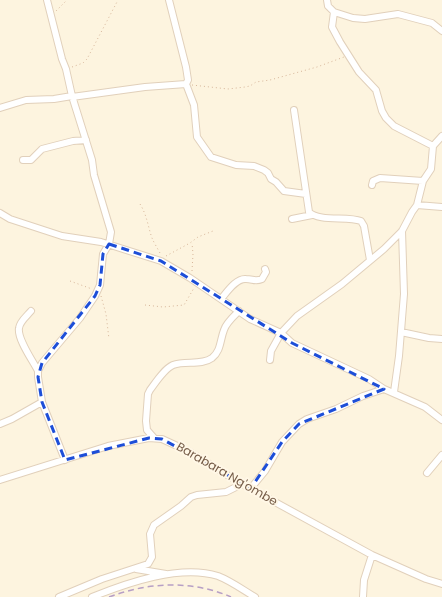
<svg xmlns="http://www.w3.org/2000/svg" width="442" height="597" font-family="Poppins,sans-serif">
  <rect width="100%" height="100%" fill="#fdf4df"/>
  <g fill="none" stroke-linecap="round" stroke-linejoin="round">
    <!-- street casing -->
    <g stroke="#e1d0bb" stroke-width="8">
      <path id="street" d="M 47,0 L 62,59 L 66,69 L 72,96 L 92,160 L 94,175 L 111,232 L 109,244 L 103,254 L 100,285 L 95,296 L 80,318 L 42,363 L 38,371 L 38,377 L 42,402 L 65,460
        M 327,0 L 328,6 L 334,12 L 353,18 L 365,19 L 398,14 L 432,23 L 442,31
        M 334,12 L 332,27 L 340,42 L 359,72 L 376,90 L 382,111 L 386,118 L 394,126 L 433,146
        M 186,84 L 194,105 L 197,137 L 211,157 L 236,165 L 254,166 L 264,170 L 268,173 L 271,179 L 276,182 L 284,191 L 306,194
        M 72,97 L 145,87 L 186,84 L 188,80 L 186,67 L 169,0
        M 0,108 L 26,100 L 54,99 L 72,96
        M 294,110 L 309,212 C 319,222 347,216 361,221 L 364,226 L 370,260
        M 23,160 L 31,160 L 42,149 L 73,141 L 86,140
        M 372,185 L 373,181 L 380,178 L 423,181
        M 417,205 L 442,207
        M 0,213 L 10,219 L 62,236 L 101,242 L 161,261 L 190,278 L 250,319 L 281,333 L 292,343 L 369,379 L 384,389
        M 292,219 L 312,215
        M 221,299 C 227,292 236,278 246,279 C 253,279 255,282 262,279 L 266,272 L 265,269
        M 31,311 C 27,316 20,321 19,328 C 17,339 33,361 38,371
        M 401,332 L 429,338 L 442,339
        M 270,360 L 271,351 L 281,333 L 297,316 L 342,284 L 384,249 L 402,231 L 412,212 L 417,205 L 423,181 L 431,169 L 433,146 L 442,136
        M 394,392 L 399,356 L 404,294 L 402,231
        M 0,424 L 12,419 L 42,402
        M 154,438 L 147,430 L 146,421 L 148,394 L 150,390 C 156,382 164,369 173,365 C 185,360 201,366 212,358 C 221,351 220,340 224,330 C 226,323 234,316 239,311
        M 427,473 L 442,455
        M 0,480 L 108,446 L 149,438 L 162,439 L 188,451 L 242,484 L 372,555 L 426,579 L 442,584
        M 251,488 L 265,471 L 282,442 L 299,424 L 307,419 L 336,409 L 363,396 L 384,389 L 425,407 L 442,420
        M 136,569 L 166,574
        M 59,597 L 102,579 L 148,564 L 152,557 L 150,534 L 154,525 L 181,506 L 191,497 L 197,495 L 226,492 L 242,484
        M 92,597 C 127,583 180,564 218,576 C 231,581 243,590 255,597
        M 363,597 L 364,580 L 372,555"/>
    </g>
    <!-- path -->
    <path stroke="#d7b69a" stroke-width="1" stroke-dasharray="1 3" stroke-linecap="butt" d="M 56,11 L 67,0
      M 72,67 L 83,63 L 87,59 L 118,0
      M 192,85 L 228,89 L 245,87 L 250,86 L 256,82 L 270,80 L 317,67 L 344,57
      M 140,204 C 147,215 148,227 152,238 C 154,243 158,249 161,255
      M 166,256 L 190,243 L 198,237 L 213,231
      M 192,271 L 193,254 L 192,243
      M 70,281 L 92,289
      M 101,296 L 106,314 L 109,339
      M 145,305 L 163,307 L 184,305 L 194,288"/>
    <!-- street -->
    <use href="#street" stroke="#fff" stroke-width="6"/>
    <!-- rail -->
    <path stroke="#b79fc5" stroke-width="1.5" stroke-dasharray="6 4" stroke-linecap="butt" d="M 109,597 C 149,582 192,580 231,597"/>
  </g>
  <!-- marked area -->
  <path fill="none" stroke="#1d4ed8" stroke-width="3" stroke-dasharray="8 5" stroke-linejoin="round" d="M 109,244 L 161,261 L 292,343 L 384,389 L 299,424 L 282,442 L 251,488 L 162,439 L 149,438 L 65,460 L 42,402 L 38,377 L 42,363 L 95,296 L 100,285 L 103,254 Z"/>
  <g text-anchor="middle" stroke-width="4" stroke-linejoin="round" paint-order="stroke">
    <!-- street labels -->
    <g font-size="12" fill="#745a46" stroke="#fff7e6">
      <text transform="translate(227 474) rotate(30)" y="4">Barabara Ng'ombe</text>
    </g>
  </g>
</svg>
